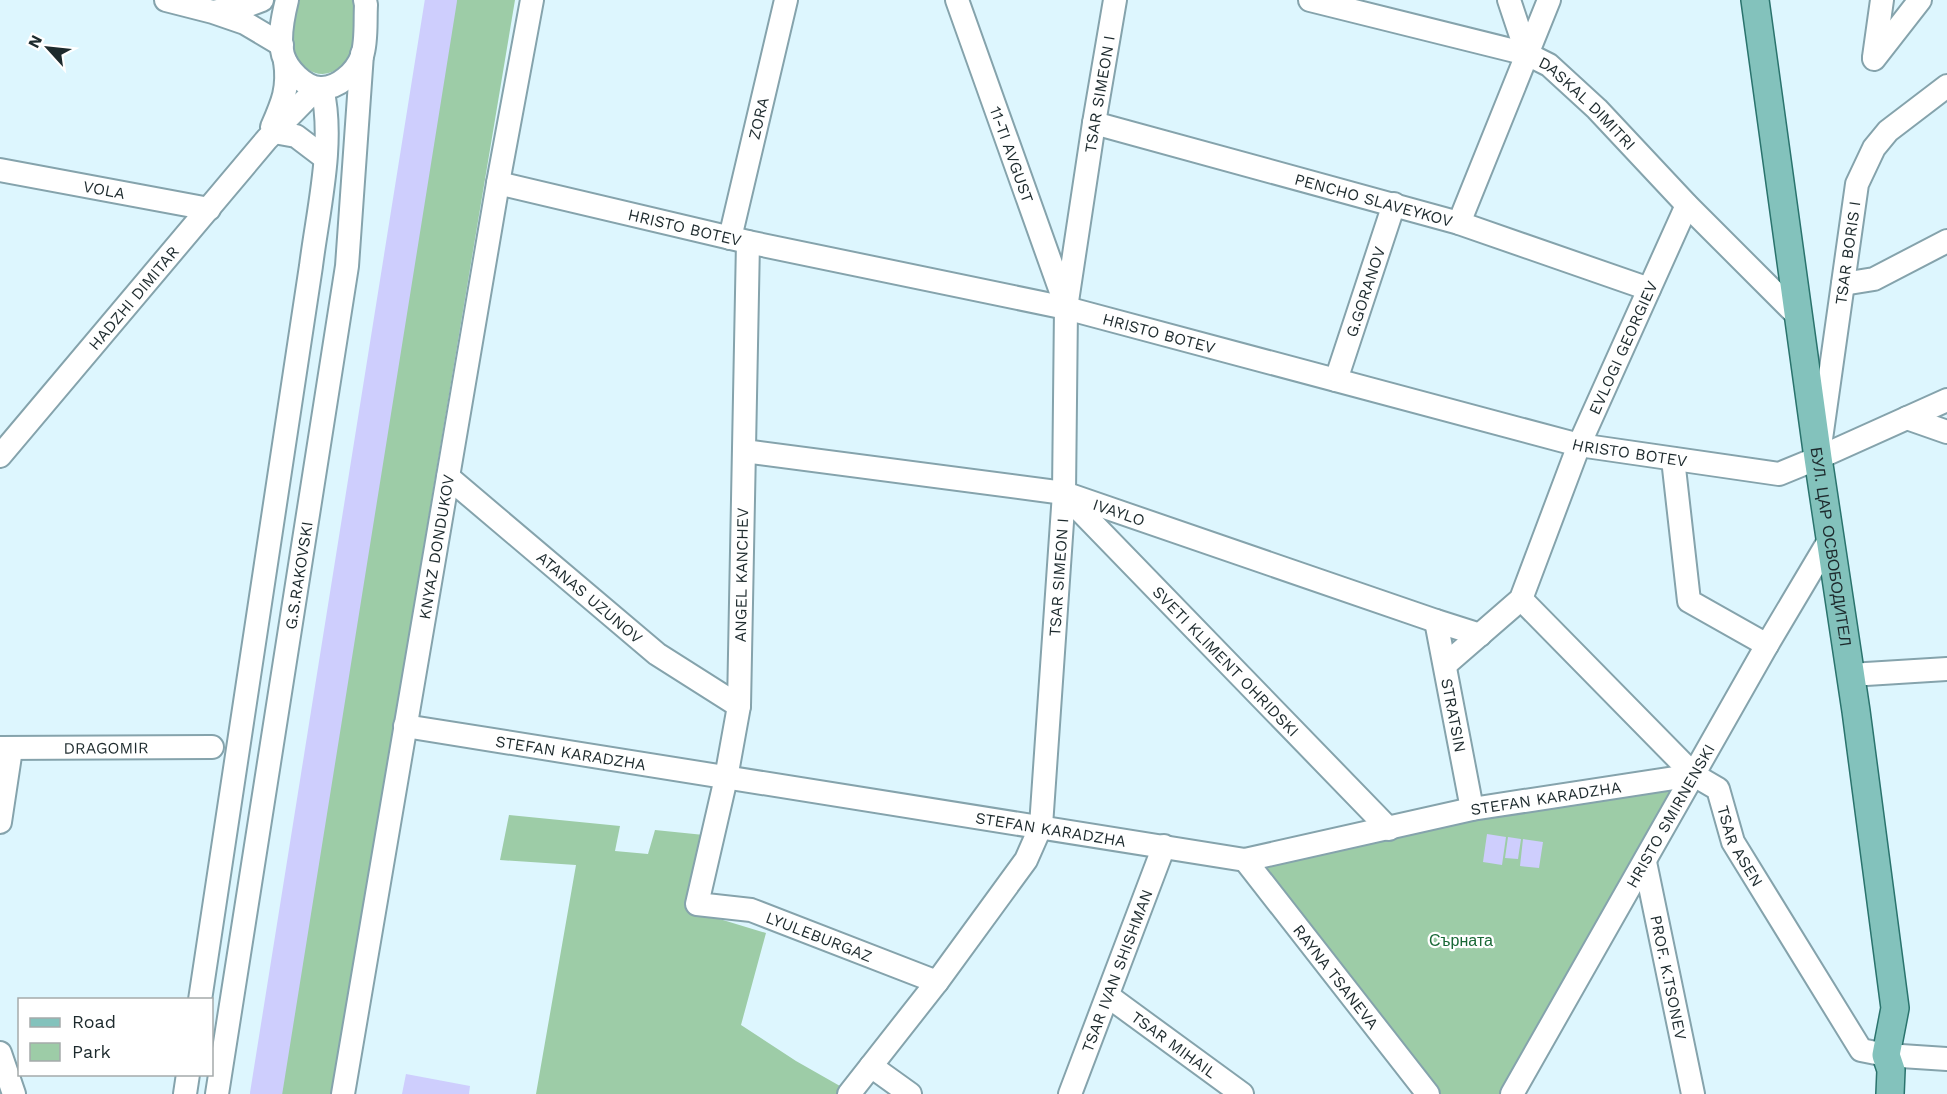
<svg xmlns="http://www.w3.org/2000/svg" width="1947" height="1094" font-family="'Work Sans',sans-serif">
  <rect width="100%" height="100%" fill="#ddf6fe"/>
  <!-- green -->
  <path fill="#9dcca7" d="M 300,0 L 353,0 L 355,6 C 354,21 355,40 350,53 C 339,79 309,82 296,55 C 288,39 295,16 300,0 Z
    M 441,0 L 515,0 L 332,1094 L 266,1094 Z
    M 1694,775 L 1512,1094 L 1428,1094 L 1245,860 Z
    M 509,815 L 620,826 L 615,851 L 648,854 L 655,830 L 704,835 L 690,910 L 766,933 L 741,1025 L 796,1061 L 847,1090 L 843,1094 L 536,1094 L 576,865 L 500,860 Z"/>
  <!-- water -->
  <path fill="#cecefd" d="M 1487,834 L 1506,837 L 1502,865 L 1483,862 Z
    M 1508,837 L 1521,839 L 1518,859 L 1505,858 Z
    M 1523,839 L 1543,842 L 1539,868 L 1520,866 Z
    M 406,1074 L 470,1086 L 469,1094 L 402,1094 Z"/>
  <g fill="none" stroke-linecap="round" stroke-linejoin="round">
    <!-- river -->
    <path stroke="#cecefd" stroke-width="32" d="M 266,1094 L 441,0"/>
    <!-- minor casing -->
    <g stroke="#85a3ac" stroke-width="26">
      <g id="minor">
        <path d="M 166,0 L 213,12 L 245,23 L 282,45"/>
        <path d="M 287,0 C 283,16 278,38 283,55 C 287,69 304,87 320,88 C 338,89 356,72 362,56 C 367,41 365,21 366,5 L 365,0"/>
        <path id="s1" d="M 957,0 L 1065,303"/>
        <path id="s2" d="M 1310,0 L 1527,54 L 1549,65 L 1597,109 L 1687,205 L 1799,317"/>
        <path d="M 1509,0 L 1527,54"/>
        <path d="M 218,11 L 241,8 L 262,0"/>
        <path d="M 1874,57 L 1882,0"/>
        <path d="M 1874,59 L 1920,0"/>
        <path id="s3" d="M 1094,123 L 1459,223 L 1649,289"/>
        <path d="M 272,127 C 283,102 289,88 285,61"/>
        <path d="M 274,132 L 296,136 L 325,158"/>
        <path id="s4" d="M 0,170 L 209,209"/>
        <path id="s5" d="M 498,183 L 748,242 L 1066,308 L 1579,445 L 1779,474 L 1818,458 L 1947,400"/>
        <path d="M 1459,223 L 1549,0"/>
        <path id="s6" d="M 730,238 L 786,0"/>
        <path id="s7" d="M 748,242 L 739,706 L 726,778 L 697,904 L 751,910 L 937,982"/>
        <path d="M 1843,284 L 1874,279 L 1947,241"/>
        <path id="s8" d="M 1336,380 L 1394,204"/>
        <path d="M 1907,418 L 1947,432"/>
        <path id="s9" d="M 1821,439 L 1857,184 L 1874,148 L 1888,131 L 1947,86"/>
        <path id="s10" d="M 744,451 L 1064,493 L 1436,621 L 1480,635"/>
        <path id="s11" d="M 0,456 L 267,139 L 317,88"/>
        <path d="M 1673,459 L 1689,601 L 1767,645"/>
        <path id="s12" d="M 448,477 L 657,654 L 739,706"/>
        <path id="s13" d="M 1066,496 L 1389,829"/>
        <path id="s14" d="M 1521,599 L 1694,775 L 1718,789 L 1733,842 L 1861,1050 L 1886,1055 L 1947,1059"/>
        <path id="s15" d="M 1436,621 L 1472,809"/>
        <path id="s16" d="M 1445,665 L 1521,599 L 1579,445 L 1687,205"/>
        <path d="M 1850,675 L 1947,669"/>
        <path id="s17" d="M 405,726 L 1245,860 L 1472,809 L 1694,775"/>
        <path id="s18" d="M 0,748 L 212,747"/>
        <path d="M 0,822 L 11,749"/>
        <path id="s19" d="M 1245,860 L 1428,1094"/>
        <path id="s20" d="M 1645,862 L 1693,1094"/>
        <path id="s21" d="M 1108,996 L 1242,1094"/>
        <path d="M 200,1000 L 311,266 C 318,210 335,142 322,88"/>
        <path d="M 0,1053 L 14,1094"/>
        <path d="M 871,1066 L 910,1094"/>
        <path d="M 185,1094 L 188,1074"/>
        <path id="s22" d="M 217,1094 L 347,266 L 362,54"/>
        <path id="s23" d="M 343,1094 L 498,183 L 532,0"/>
        <path id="s24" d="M 849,1094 L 937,982 L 1026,860 L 1041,826 L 1064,493 L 1066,308 L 1094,123 L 1115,0"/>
        <path id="s25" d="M 1070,1094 L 1164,846"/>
        <path id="s26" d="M 1512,1094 L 1767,645 L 1830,539"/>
      </g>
    </g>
    <!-- major casing -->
    <g stroke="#2a736d" stroke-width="30">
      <g id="major">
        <path id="s27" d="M 1755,0 L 1818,458 L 1856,711 L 1895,1008 L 1886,1055 L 1891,1070 L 1890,1094"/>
      </g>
    </g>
    <!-- minor -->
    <use href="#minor" stroke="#fff" stroke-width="22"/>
    <!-- major -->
    <use href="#major" stroke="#83c2bc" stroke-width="27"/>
  </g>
  <g text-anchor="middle" stroke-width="4.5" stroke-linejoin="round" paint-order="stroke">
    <!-- street labels -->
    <g font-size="16" fill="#1d2a2d" stroke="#fff">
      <text dy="6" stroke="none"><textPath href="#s24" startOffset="1066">TSAR SIMEON I</textPath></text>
      <text dy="6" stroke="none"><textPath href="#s2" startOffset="302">DASKAL DIMITRI</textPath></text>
      <text dy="6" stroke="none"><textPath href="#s6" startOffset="123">ZORA</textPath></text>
      <text dy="6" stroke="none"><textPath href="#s1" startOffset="164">11-TI AVGUST</textPath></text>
      <text dy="6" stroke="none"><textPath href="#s4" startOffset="106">VOLA</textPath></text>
      <text dy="6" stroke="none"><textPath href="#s3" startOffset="290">PENCHO SLAVEYKOV</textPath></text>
      <text dy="6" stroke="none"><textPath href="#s5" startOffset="192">HRISTO BOTEV</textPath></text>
      <text dy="6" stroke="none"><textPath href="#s9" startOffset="188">TSAR BORIS I</textPath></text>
      <text dy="6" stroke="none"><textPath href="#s8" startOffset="93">G.GORANOV</textPath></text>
      <text dy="6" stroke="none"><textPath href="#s11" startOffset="207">HADZHI DIMITAR</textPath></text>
      <text dy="6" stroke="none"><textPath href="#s5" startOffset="678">HRISTO BOTEV</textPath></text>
      <text dy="6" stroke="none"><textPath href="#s16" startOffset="372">EVLOGI GEORGIEV</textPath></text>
      <text dy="6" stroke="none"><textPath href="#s5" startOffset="1164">HRISTO BOTEV</textPath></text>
      <text dy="6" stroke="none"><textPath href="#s10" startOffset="381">IVAYLO</textPath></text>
      <text dy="6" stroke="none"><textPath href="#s23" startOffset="555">KNYAZ DONDUKOV</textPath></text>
      <text dy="6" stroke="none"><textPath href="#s27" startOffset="552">БУЛ. ЦАР ОСВОБОДИТЕЛ</textPath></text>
      <text dy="6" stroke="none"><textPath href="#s22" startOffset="525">G.S.RAKOVSKI</textPath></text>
      <text transform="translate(741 575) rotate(-89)" y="6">ANGEL KANCHEV</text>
      <text dy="6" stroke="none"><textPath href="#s24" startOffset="580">TSAR SIMEON I</textPath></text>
      <text dy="6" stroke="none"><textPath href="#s12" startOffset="186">ATANAS UZUNOV</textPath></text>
      <text dy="6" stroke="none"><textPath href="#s13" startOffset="230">SVETI KLIMENT OHRIDSKI</textPath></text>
      <text dy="6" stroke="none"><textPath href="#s15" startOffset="96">STRATSIN</textPath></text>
      <text dy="6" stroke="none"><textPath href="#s18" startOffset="106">DRAGOMIR</textPath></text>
      <text dy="6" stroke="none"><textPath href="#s17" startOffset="168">STEFAN KARADZHA</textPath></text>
      <text dy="6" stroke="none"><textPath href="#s17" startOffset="1158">STEFAN KARADZHA</textPath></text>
      <text dy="6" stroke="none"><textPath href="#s26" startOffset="320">HRISTO SMIRNENSKI</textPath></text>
      <text dy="6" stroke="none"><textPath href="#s17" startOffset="654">STEFAN KARADZHA</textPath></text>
      <text dy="6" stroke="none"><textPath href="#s14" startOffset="336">TSAR ASEN</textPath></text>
      <text dy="6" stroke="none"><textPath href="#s7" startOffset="794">LYULEBURGAZ</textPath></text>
      <text dy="6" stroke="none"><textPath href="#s25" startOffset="132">TSAR IVAN SHISHMAN</textPath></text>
      <text dy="6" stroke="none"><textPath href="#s19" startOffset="148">RAYNA TSANEVA</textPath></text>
      <text dy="6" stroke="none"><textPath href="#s20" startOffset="118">PROF. K.TSONEV</textPath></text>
      <text dy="6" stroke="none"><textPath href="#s21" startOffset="82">TSAR MIHAIL</textPath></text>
    </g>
    <!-- park labels -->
    <g font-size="16" fill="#196836" stroke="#fff">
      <text x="1461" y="946">Сърната</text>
    </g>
  </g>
  <!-- legend -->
  <rect x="18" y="998" width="195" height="78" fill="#ffffff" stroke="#a5aaab" stroke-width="1.5"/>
  <rect x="30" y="1018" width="30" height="9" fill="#83c2bc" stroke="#a5aaab" stroke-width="1.5"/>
  <text x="72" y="1028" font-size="18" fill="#1d2a2d">Road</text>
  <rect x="30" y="1043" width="30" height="18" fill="#9dcca7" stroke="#a5aaab" stroke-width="1.5"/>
  <text x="72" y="1058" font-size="18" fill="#1d2a2d">Park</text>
  <!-- north arrow -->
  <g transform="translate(48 48) rotate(297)" stroke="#ffffff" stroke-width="4.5" paint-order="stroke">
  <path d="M0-4.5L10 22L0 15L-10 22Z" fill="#1d2a2d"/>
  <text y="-9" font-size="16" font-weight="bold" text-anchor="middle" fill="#1d2a2d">N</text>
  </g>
</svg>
